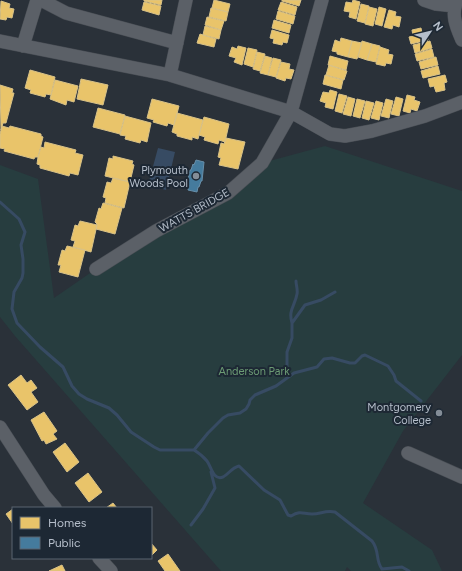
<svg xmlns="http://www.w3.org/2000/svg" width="462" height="571" font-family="Figtree,sans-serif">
  <rect width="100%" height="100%" fill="#2a3139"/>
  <!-- green -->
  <path fill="#273d3f" d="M 325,146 L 462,191 L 462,355 L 403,431 L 363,503 L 432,550 L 442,571 L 351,571 L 347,567 L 345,571 L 221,571 L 15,336 L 0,317 L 0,165 L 38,179 L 54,298 L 96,269 L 228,193 L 262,163 Z"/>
  <!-- water -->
  <path fill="#374b63" d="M 158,148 L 175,152 L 166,190 L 148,185 Z"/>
  <!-- homes -->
  <path fill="#e9c46a" stroke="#d9c287" d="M 144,0 L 162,0 L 161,5 L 144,1 Z
    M 214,0 L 230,4 L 228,12 L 212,8 Z
    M 282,0 L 301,0 L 299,6 L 282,1 Z
    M 353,0 L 360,2 L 356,19 L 349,17 L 350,12 L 344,11 L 346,2 L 352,3 Z
    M 1,1 L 10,4 L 9,8 L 14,9 L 12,18 L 7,17 L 6,20 L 0,19 Z
    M 144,2 L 161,6 L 159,15 L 142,10 Z
    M 281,2 L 297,7 L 295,15 L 278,10 Z
    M 361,4 L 369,6 L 365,23 L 357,21 Z
    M 369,7 L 377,9 L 373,26 L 365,24 Z
    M 379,7 L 386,9 L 382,26 L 375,24 Z
    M 211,8 L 228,12 L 226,21 L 209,17 Z
    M 389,10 L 396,12 L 395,16 L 401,17 L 399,27 L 393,25 L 392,29 L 384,27 Z
    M 278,11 L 295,16 L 293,24 L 276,19 Z
    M 207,17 L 224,21 L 221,30 L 205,25 Z
    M 274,20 L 291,25 L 289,33 L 272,28 Z
    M 205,26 L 221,30 L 219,39 L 203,35 Z
    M 421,28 L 422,33 L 426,32 L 428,40 L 411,44 L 409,37 L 413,36 L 412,30 Z
    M 272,30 L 289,35 L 287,43 L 283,42 L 282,45 L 273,43 L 274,39 L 270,38 Z
    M 200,34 L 216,39 L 214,47 L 197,43 Z
    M 341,38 L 352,41 L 348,57 L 337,54 L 337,52 L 332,51 L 335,40 L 340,42 Z
    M 352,41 L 362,43 L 357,59 L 348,57 Z
    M 362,41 L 372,44 L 367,60 L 358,57 Z
    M 430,41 L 432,48 L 415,53 L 413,45 Z
    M 372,44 L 380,46 L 376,62 L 367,60 Z
    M 238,46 L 246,48 L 242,65 L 234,62 L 236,58 L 229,56 L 232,47 L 237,49 Z
    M 380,47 L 389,50 L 388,54 L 393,55 L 391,64 L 386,63 L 385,66 L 376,64 Z
    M 248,48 L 257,50 L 253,67 L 244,64 Z
    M 432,49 L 434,57 L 417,61 L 415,54 Z
    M 257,52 L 265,54 L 260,71 L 253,69 Z
    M 265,56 L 272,58 L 268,75 L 260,73 Z
    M 330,56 L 348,61 L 346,70 L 328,65 Z
    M 436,57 L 438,65 L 421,69 L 419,62 Z
    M 273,58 L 281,60 L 276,77 L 268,75 Z
    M 281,62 L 290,64 L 289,69 L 294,70 L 291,79 L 286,78 L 285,81 L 276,78 Z
    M 329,65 L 347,71 L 344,80 L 326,75 Z
    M 438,66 L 440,74 L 423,78 L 421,71 Z
    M 30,70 L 55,77 L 51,95 L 46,94 L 45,97 L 30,93 L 31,90 L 25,88 Z
    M 325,75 L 343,80 L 341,89 L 323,84 Z
    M 445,75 L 447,82 L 444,83 L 445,90 L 436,92 L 434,86 L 430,87 L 428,79 Z
    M 81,79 L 108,85 L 103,105 L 77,99 Z
    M 55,80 L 78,86 L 74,102 L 67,100 L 66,105 L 50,99 Z
    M 0,85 L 13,89 L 12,93 L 14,93 L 6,123 L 3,123 L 1,130 Z
    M 330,90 L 337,92 L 333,109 L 325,107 L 326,103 L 320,101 L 323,92 L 329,93 Z
    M 339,94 L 347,96 L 342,113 L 335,111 Z
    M 407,95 L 415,97 L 414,100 L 420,102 L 417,111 L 411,109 L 410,113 L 403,111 Z
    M 348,97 L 355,99 L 351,116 L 343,114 Z
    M 396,97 L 403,99 L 399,116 L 391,114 Z
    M 152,99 L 179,106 L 174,125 L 168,123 L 167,126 L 153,122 L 154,120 L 147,118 Z
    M 357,99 L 365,101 L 360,118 L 353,116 Z
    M 386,99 L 393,101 L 389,118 L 381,116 Z
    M 366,101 L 374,103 L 369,120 L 362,118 Z
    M 376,101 L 383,103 L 379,120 L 371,118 Z
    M 98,108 L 125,115 L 120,134 L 93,127 Z
    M 177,113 L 203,120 L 198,139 L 192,137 L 192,140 L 177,136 L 177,134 L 172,132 Z
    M 125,116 L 151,123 L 147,142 L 141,140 L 140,143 L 125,139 L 126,136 L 120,135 Z
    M 204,117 L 229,124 L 225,142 L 219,140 L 218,144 L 204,140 L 205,137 L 199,135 Z
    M 2,126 L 9,128 L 10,126 L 41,134 L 41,136 L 43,137 L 38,157 L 35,157 L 34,159 L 4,151 L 5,149 L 0,148 L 0,134 Z
    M 226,138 L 245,142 L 238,169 L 219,165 L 221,158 L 218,157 L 221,143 L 224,144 Z
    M 45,142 L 76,150 L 75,153 L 83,155 L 78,175 L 70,173 L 69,176 L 40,168 L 40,165 L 37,164 L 38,157 L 41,147 L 44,148 Z
    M 113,156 L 133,161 L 132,164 L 134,165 L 130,182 L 105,176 L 109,158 L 113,159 Z
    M 113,178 L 130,182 L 124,208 L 105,203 L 106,198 L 103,197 L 107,182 L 111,183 Z
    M 103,203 L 122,208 L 115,234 L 96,229 L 97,224 L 95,222 L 99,208 L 101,209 Z
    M 80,221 L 97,225 L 91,252 L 73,247 L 75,241 L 71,240 L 75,225 L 78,226 Z
    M 67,246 L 85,250 L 78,277 L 59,272 L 61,265 L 58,265 L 62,250 L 65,251 Z
    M 21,375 L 27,383 L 31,380 L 37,388 L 31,392 L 38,402 L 27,410 L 8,385 Z
    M 44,412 L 57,431 L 53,434 L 57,439 L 46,444 L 44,440 L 42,441 L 31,420 Z
    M 65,443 L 79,462 L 67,472 L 53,452 Z
    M 88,473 L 102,492 L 89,502 L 75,483 Z
    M 113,503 L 117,508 L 106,508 Z
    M 13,509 L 13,524 L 6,514 Z
    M 151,543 L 157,550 L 151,556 Z
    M 168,554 L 180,571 L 165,571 L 158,561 Z
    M 62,565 L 65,571 L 49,571 Z"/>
  <!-- public -->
  <path fill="#457b9d" stroke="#678faa" d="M 196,160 L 204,162 L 202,181 L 201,181 L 199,187 L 198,187 L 197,192 L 188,190 L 189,185 L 187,185 L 190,170 L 191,170 L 193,164 L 194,165 Z"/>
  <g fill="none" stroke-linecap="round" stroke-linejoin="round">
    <!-- stream -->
    <path stroke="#374b63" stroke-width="3" d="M 0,202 L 19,219 L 25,232 L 21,245 L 23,259 L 23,273 L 22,278 L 14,292 L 12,309 L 17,323 L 40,347 L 63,367 L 72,386 L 79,394 L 87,399 L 109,408 L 117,415 L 131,432 L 154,447 L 160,450 L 194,450 C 199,453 203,456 207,461 C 211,466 213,481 223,477 C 229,474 231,468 239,466 L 264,490 L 280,500 L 288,515 L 291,516 C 301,510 303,514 312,514 C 321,514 325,510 335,512 L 372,541 C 380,551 375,560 382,569 L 402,567 L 409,571
      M 292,323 C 288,310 295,306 297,294 C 298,290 296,285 296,281
      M 290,376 L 287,373 L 287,352 L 292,338 L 292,323 L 305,305 L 321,300 L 335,292
      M 194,450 L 208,433 L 223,418 L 228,415 L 240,413 L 246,409 L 249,404 L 250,400 L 255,395 L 276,386 L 294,373 L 317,367 L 324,359 L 332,358 L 350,363 L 355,363 L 362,356 L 365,355 L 388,366 L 394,375 L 396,381 L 421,401
      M 191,525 L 203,509 L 215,488 L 211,472"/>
    <!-- minor casing -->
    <g stroke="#484d54" stroke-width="14">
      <path id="minor" d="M 41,0 L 66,13 L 177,43
        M 424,0 L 436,4 L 455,6
        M 457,0 C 451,15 456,26 462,40
        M 0,41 L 170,75 L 291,112 L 330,134 L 345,136 L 372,131 L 425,116 L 462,102
        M 23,46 L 37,0
        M 170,75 L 186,0
        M 96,269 L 156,231 L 228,193 L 262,163 L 291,112 L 322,0
        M 0,427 L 44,495 L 55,508
        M 408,453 L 462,477
        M 99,558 L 111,571"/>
    </g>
    <!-- minor -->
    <use href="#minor" stroke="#5b6067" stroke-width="13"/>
  </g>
  <!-- markers -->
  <g fill="#848d97" stroke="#1d2834" stroke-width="1.5">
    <circle cx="196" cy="176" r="4"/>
    <circle cx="439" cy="413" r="4"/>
  </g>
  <g text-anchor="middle" stroke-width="4" stroke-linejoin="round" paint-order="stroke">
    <!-- poi labels -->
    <g font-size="11" fill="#b5beca" stroke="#1d2834" text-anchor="end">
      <text x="188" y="174">Plymouth<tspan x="188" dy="13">Woods Pool</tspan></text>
      <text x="431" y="411">Montgomery<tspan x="431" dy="13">College</tspan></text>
    </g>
    <!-- street labels -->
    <g font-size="11" fill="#b5beca" stroke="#1d2834">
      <text transform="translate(194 210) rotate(-29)" y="4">WATTS BRIDGE</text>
    </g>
    <!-- park labels -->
    <g font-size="11" fill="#6c9b74" stroke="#1d2834">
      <text x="254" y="375">Anderson Park</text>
    </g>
  </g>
  <!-- legend -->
  <rect x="12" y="507" width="140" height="52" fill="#1d2834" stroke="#5a6470"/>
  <rect x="20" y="517" width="20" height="12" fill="#e9c46a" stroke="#5a6470"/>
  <text x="48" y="527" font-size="12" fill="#b5beca">Homes</text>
  <rect x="20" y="537" width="20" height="12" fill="#457b9d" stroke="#5a6470"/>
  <text x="48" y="547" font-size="12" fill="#b5beca">Public</text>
  <!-- north arrow -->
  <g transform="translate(430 32) rotate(55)" stroke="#1d2834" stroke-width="3" paint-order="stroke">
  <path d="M0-3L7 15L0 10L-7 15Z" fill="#b5beca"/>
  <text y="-6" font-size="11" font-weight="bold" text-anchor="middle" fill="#b5beca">N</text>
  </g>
</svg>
